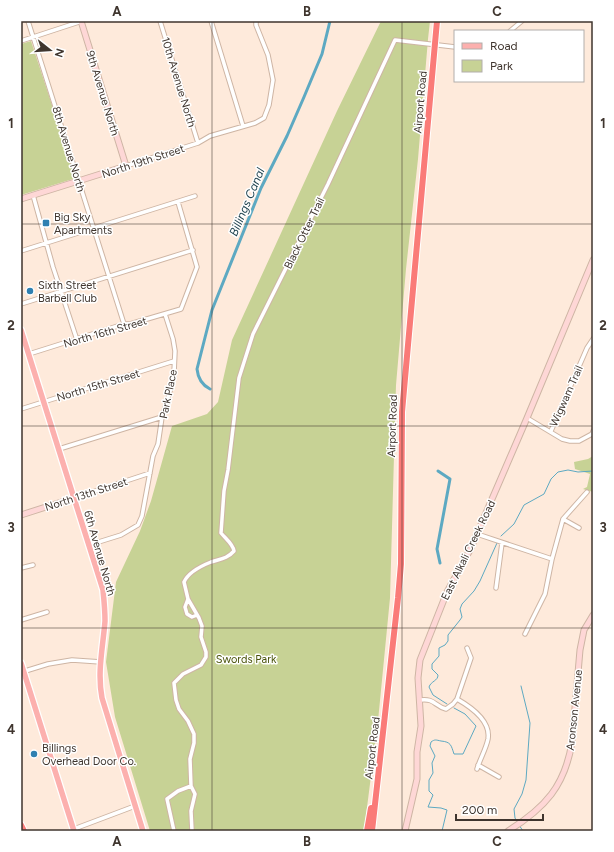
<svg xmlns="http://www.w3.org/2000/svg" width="614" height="852" font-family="Figtree,sans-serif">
  <rect width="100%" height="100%" fill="#feeadb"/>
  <!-- green -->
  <path fill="#c7d295" d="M 381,21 L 430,21 L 428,39 L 418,159 L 406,269 L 396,385 L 390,598 L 378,721 L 364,831 L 150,831 L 115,717 L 106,662 L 116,582 L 140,531 L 151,501 L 172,426 L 207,414 L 218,402 L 232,340 L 337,111 Z
    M 31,41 L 76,178 L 21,195 L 21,44 Z
    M 593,456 L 593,492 L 583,489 L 587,487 L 590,474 L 575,469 L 574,462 L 588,459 Z"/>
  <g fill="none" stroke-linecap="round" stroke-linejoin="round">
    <!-- stream -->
    <path stroke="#5da9c2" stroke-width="1" d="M 501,536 L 514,524 L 524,505 L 544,494 L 551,479 L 558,472 L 568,470 L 578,472 L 593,471
      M 447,704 L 433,695 L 429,687 C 431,681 438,681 438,675 L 432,669 L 432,664 L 439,656 L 439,648 L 445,645 L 448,641 L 448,635 L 460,620 L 462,617 L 460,609 L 462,604 L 474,591 L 480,581 L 497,543
      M 518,823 L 515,818 L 514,809 L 522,794 L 526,780 L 530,723 L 521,686
      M 519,825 L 523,831
      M 442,831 L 447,810 L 441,808 L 428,807 L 433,795 L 429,791 L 429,780 L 433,773 L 432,763 L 435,756 L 430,746 L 431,742 C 435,739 436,740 441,741 C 451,742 451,745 454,754 L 463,754 L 476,726 L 465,714 L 454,708"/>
    <!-- canal -->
    <path stroke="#5da9c2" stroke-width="3" d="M 210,389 C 202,385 198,379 197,369 L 212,310 L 261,188 L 287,136 L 304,97 L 322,54 L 330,21
      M 438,471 L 450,479 L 437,549 L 440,563"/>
    <!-- street casing -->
    <g stroke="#ceb5a4" stroke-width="5.5">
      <path id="street" d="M 28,21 L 124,324
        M 160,21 L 198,143
        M 211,21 L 243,126
        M 510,31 L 522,21
        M 21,41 L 82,21
        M 126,166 L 198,143 L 210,136 L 255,123 L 264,118 L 269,105 L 273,80 L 268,55 L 256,25 L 256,21
        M 33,195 L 53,267 L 77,340
        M 21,251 L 195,196
        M 21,304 L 193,250
        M 29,354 L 124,324 L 130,324 L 181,309 L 197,267 L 178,202
        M 21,409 L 174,361
        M 527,418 L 562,439 L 570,441 L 579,441 L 592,434 L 593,431
        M 551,431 L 587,348 L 593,339
        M 59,449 L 162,417
        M 74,498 L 150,473
        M 563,519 L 579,528
        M 477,534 L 552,559
        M 89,545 L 121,535 L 138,525 L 142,516 L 153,456 L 158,444 L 162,417 L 171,388 L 174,373 L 175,351 L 173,339 L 165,314
        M 21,568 L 33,565
        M 496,588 L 502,543
        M 188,599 L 185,607 L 187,614 L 192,617 L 197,615
        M 21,620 L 47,612
        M 525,634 L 545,594 L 552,559 L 563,519 L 587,492
        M 22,672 L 48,664 L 72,660 L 101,662
        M 457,699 C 471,707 491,721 488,739 C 486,749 480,759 477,769
        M 420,700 C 435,698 434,706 446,709 L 453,704 L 457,699 L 471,658 L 467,648
        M 478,765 L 499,777
        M 74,829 L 135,806
        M 174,831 L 167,799 L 178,791 L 191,786
        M 192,831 L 191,811 L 195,794 L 191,786 L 190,759 L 194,743 L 194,734 L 188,721 L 179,709 L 176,700 L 174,683 L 183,674 L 201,665 L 206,657 L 206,652 L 201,637 L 202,626 L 199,618 L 188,599 L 184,582 C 188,573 201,566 211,562 C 220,559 227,559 234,551 C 233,544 226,539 221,533 L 224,491 L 228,470 L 239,378 L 253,334 L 328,184 L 395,40 L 455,47"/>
    </g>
    <!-- secondary casing -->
    <g stroke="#ceb5a4" stroke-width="7">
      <path id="secondary" d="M 21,199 L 126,166 L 81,21
        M 21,515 L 74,498
        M 405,831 L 417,779 L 417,752 L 421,726 L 418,678 L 420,660 L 447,592 L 470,550 L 527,418 L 593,260
        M 508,831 C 545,808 565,786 572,742 L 580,650 L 584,630 L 593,615"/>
    </g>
    <!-- primary casing -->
    <g stroke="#fff" stroke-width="8">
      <path id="primary" d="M 21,330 L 103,590 C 104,600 105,610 105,621 C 103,647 97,672 102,698 L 143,831
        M 21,663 L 74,831"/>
    </g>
    <!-- highway casing -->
    <g stroke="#fff" stroke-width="8">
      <path id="highway" d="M 21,825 L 24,831
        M 367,831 L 371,808
        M 372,831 L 398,598 L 401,564 L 402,412 L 437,21"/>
    </g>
    <!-- street -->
    <use href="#street" stroke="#fff" stroke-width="3.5"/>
    <!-- secondary -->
    <use href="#secondary" stroke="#fed7d6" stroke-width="5"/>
    <!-- primary -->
    <use href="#primary" stroke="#fcb0ae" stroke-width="5.5"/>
    <!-- highway -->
    <use href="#highway" stroke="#fa7b78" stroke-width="6"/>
  </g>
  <!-- grid -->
  <path fill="none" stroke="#3f352e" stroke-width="1" stroke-opacity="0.55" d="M 212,21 L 212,831M 402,21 L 402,831M 21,224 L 593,224M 21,426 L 593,426M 21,628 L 593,628"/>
  <!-- markers -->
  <g fill="#2f80b1" stroke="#fff" stroke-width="1.5">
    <rect x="42" y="219" width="8" height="8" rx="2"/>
    <circle cx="30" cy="291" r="4"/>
    <circle cx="34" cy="754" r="4"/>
  </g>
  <g text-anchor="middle" stroke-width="3" stroke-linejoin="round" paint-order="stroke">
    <!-- street labels -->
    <g font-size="11" fill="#3f352e" stroke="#fff">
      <text transform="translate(179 82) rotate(73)" y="4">10th Avenue North</text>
      <text transform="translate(103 93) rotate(73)" y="4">9th Avenue North</text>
      <text transform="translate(420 102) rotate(-85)" y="4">Airport Road</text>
      <text transform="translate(69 149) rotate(73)" y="4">8th Avenue North</text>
      <text transform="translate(143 161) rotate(-18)" y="4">North 19th Street</text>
      <text transform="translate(304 233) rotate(-64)" y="4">Black Otter Trail</text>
      <text transform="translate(105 332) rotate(-16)" y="4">North 16th Street</text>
      <text transform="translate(98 385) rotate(-17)" y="4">North 15th Street</text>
      <text transform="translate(168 394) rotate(-78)" y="4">Park Place</text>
      <text transform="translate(566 396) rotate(-66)" y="4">Wigwam Trail</text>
      <text transform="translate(392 426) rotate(-88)" y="4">Airport Road</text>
      <text transform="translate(86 494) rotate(-18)" y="4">North 13th Street</text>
      <text transform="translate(468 550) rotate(-64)" y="4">East Alkali Creek Road</text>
      <text transform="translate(100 553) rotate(74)" y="4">6th Avenue North</text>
      <text transform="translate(574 710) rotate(-84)" y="4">Aronson Avenue</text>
      <text transform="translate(372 748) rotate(-83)" y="4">Airport Road</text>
    </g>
    <!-- poi labels -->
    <g font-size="11" fill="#3f352e" stroke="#fff" text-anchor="start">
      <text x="54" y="221">Big Sky<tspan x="54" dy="13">Apartments</tspan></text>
      <text x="38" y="289">Sixth Street<tspan x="38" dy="13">Barbell Club</tspan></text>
      <text x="42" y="752">Billings<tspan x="42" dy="13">Overhead Door Co.</tspan></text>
    </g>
    <!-- park labels -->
    <g font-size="11" fill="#495209" stroke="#fff">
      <text x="246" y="663">Swords Park</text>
    </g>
    <!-- water labels -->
    <g font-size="12" font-style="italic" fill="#1f424e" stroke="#fff">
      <text transform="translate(247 202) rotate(-67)" y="4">Billings Canal</text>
    </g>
  </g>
  <!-- border -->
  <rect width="614" height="852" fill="none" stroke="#ffffff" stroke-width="44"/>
  <!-- legend -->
  <rect x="454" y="30" width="130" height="52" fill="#ffffff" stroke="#b2aeab"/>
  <rect x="462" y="43" width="20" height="6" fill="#fcb0ae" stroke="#b2aeab"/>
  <text x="490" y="50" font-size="12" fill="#3f352e">Road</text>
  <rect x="462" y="60" width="20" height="12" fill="#c7d295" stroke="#b2aeab"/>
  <text x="490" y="70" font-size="12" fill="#3f352e">Park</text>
  <!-- north arrow -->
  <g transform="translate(50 50) rotate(107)" stroke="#ffffff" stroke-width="3" paint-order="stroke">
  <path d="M0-3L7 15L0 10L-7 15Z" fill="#3f352e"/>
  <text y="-6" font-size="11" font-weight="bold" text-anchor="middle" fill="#3f352e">N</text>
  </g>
  <!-- scale -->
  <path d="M456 814v6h87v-6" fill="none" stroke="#3f352e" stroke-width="2"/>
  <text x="462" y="814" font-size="12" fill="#3f352e" stroke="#ffffff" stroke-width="3" paint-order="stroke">200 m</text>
  <rect x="22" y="22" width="570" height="808" fill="none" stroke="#3f352e" stroke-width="1.5"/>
  <g font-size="13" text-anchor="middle" font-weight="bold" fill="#3f352e">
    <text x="117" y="16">A</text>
    <text x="307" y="16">B</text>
    <text x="497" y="16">C</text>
    <text x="11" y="128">1</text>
    <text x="603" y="128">1</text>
    <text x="11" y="330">2</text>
    <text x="603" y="330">2</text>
    <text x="11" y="532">3</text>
    <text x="603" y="532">3</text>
    <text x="11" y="734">4</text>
    <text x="603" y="734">4</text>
    <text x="117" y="846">A</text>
    <text x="307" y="846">B</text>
    <text x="497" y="846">C</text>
  </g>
</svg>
